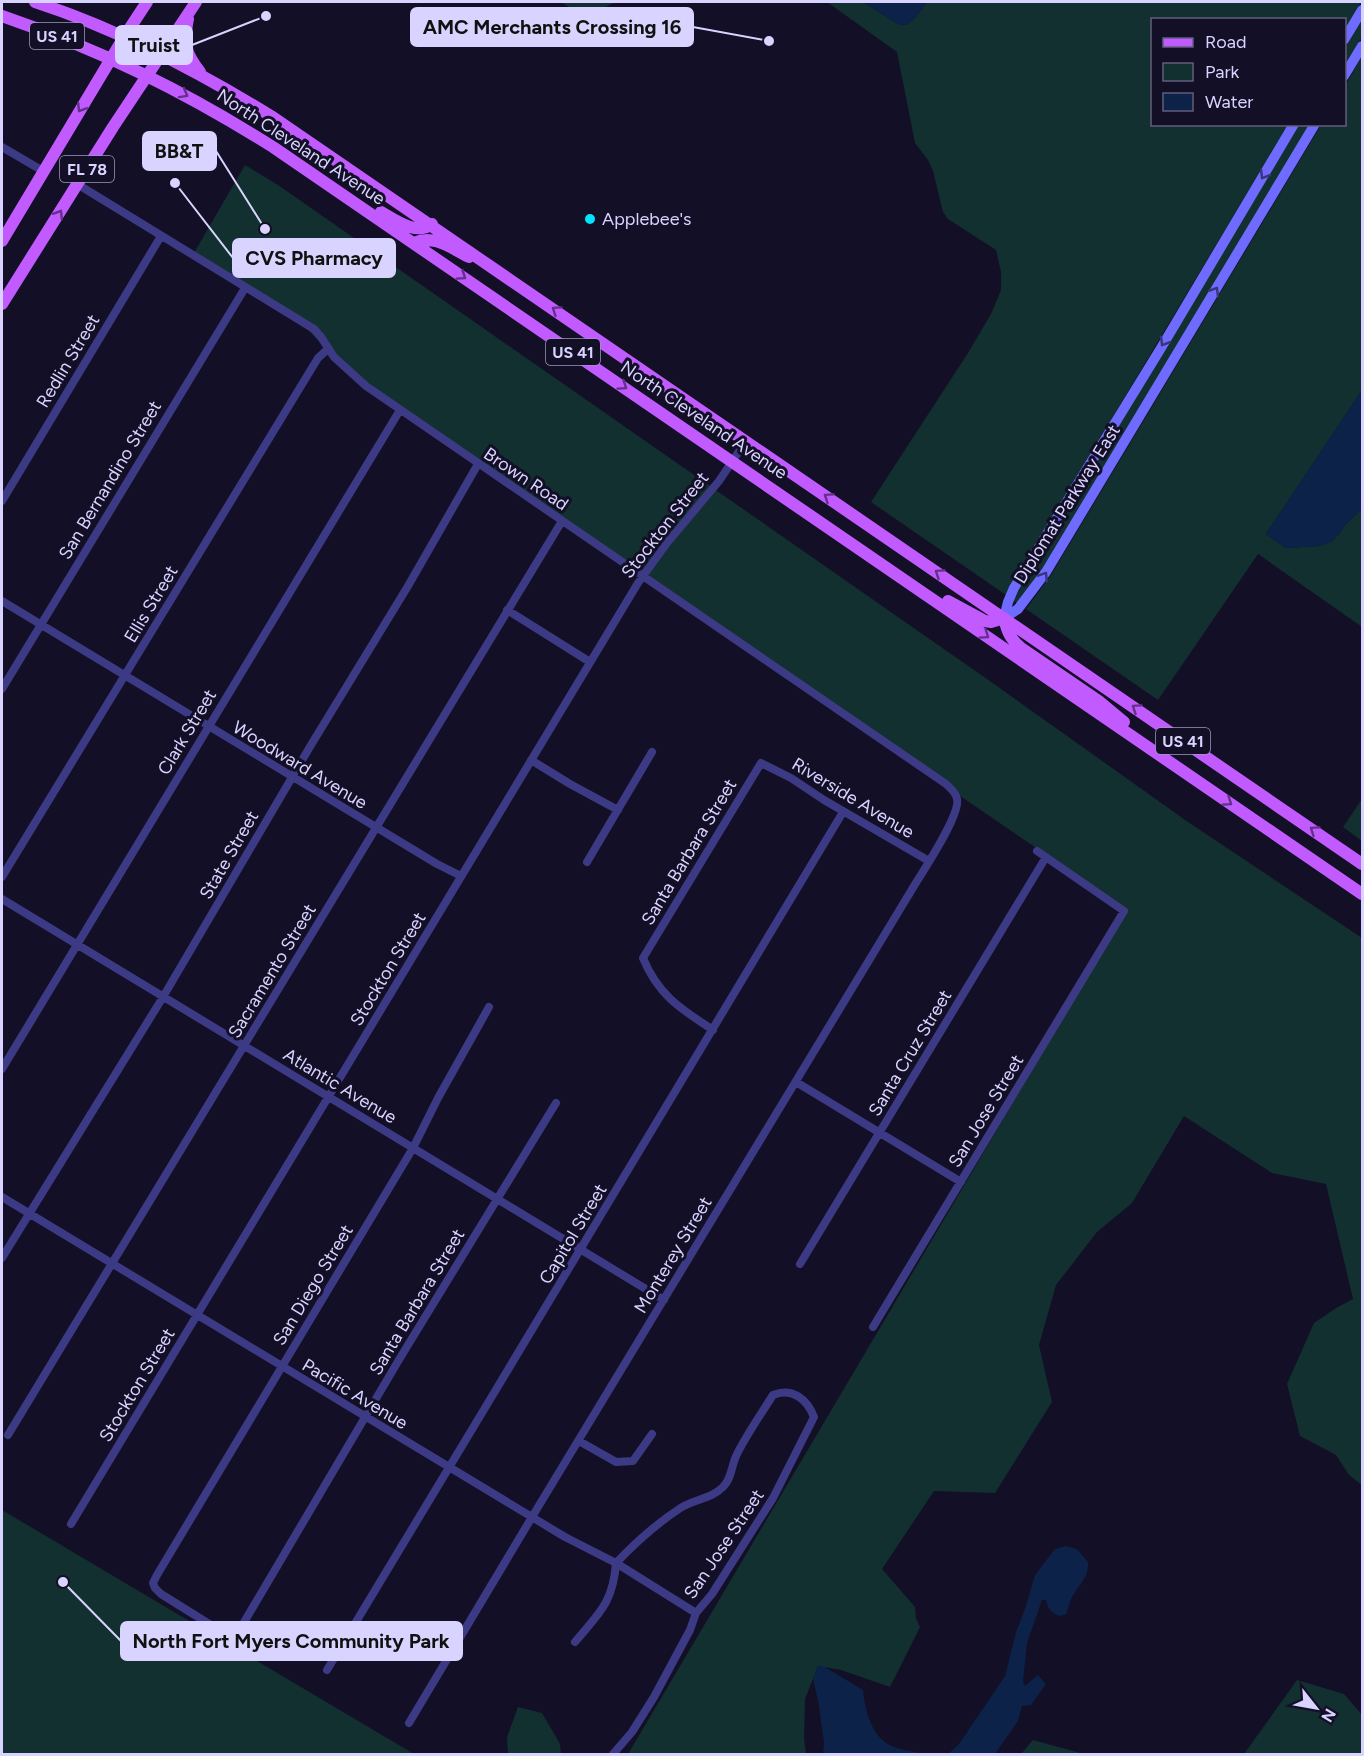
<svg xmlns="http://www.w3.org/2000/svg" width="1364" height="1756" font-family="Figtree,sans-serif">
  <rect width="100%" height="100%" fill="#130f26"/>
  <!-- green -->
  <path fill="#12302f" d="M 561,2 L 616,2 C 589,14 588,19 561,2 Z
    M 827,2 L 863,2 L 898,24 L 906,25 L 915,18 L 927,2 L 1361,2 L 1345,30 L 1344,20 L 1152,20 L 1152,124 L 1288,125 L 1006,595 L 871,502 L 968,353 L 991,314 L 1001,290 L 1001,272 L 996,250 L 948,219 L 943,212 L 933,171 L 928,160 L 915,143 L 897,52 Z
    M 1362,19 L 1362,37 L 1344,66 L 1345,49 Z
    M 1362,56 L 1362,390 L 1266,534 L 1286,548 L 1319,546 L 1331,542 L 1339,534 L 1345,525 L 1360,511 L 1362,507 L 1362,627 L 1258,554 L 1158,700 L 1026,609 L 1051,575 L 1321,125 L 1344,124 L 1345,86 Z
    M 1299,125 L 1310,125 L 1042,570 L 1017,603 L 1014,601 L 1019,590 L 1077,496 Z
    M 245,165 L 278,185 L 987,679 L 1188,822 L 1362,938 L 1362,1485 L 1349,1475 L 1336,1455 L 1300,1436 L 1287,1384 L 1314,1323 L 1336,1308 L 1353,1299 L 1326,1184 L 1272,1173 L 1184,1116 L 1132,1203 L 1097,1232 L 1056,1285 L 1039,1345 L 1052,1402 L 995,1493 L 934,1491 L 882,1569 L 915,1607 L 916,1618 L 920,1627 L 890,1687 L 841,1670 L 818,1666 L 805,1699 L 804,1738 L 806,1754 L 628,1754 L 1127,910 L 369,392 L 301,323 L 191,258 Z
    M 1362,799 L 1362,841 L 1343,827 Z
    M 2,1510 L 414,1754 L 2,1754 Z
    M 1297,1680 L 1344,1694 L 1362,1715 L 1362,1754 L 1244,1754 Z
    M 518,1707 L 542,1713 L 560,1744 L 561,1754 L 508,1754 L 507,1737 Z
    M 1033,1740 L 1084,1754 L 1021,1754 Z"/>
  <!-- water -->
  <path fill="#0c2248" d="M 863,2 L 927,2 L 915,18 L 906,25 L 898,24 Z
    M 1362,390 L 1362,507 L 1360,511 L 1345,525 L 1339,534 L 1331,542 L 1319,546 L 1286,548 L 1266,534 Z
    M 1066,1546 L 1077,1549 L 1088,1562 C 1089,1577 1081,1582 1074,1594 C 1070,1599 1069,1608 1066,1614 L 1060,1616 C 1051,1613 1048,1609 1046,1600 L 1042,1600 L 1027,1643 L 1023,1682 L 1025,1686 L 1038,1675 L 1046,1684 L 1031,1705 L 1022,1706 L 1018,1721 L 995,1754 L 948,1754 L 959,1744 L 1005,1676 L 1016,1632 L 1025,1609 L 1035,1575 L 1055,1549 Z
    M 818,1666 L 825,1667 L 863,1690 C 865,1711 872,1739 894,1747 C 905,1751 917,1752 928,1754 L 823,1754 L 824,1742 L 818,1700 L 813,1679 Z"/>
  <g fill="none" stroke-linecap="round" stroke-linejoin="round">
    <!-- minor -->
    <path stroke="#3d3a85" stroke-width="8" d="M 2,147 L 43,171
      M 77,184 L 314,329 L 321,337 L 334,357 L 366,386 L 946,784 C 950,788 956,792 957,799 C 961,815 921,874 911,891 L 532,1517 L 409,1723
      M 2,501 L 161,236
      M 2,601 L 437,864 L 461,876
      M 507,610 L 590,662
      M 2,689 L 245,288
      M 531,760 L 570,784 L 618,810
      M 587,862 L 652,752
      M 2,877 L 318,358 L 328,349
      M 2,899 L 664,1300
      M 489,1007 L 438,1098 L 413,1148 L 157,1575 L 153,1583 L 155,1588 L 161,1594 L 214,1627 C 226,1631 232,1631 243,1624 L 400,1358 L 556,1103
      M 713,1030 C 681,1009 658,995 643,958 L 761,763 L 791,778 L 824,800 L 929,861
      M 2,1069 L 400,410
      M 796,1082 L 961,1182
      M 2,1197 L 565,1537 L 616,1563 L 696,1613
      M 2,1258 L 163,997 L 311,745 L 408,586 L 478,464
      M 800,1264 L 1046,857
      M 873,1327 L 1124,911 L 1037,851
      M 8,1435 L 562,521
      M 579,1441 L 616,1462 L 633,1461 L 652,1434
      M 71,1524 L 638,583 L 667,543 L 719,481 L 746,441
      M 575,1642 C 599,1613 613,1603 616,1563 C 636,1542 657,1523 682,1507 C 695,1499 711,1499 723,1487 C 732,1478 731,1466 737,1454 C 747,1434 761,1414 773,1395 C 792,1387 807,1399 814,1417 L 773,1498 L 712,1594 L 696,1613 L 690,1630 L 654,1697 L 632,1732 L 613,1754
      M 327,1670 C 499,1384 672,1099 843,812"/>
    <!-- secondary -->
    <path stroke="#6f6bff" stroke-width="10" d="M 1344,40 L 1362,10
      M 1344,76 L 1362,46
      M 1004,618 L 1018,609 L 1046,572 L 1315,124
      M 1004,618 L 1008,602 L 1014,588 L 1161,348 L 1294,124"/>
    <!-- primary -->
    <path stroke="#c25bff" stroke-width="12" d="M 35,2 C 118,29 196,70 271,116 L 1362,864
      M 2,16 C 101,50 184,91 273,147 L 1362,894
      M 188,19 C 183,43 185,53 200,72
      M 381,212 C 395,220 416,236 432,224
      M 2,241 L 124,37 L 147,2
      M 414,243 C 434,234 451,248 469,257
      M 2,304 L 113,127 L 196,2
      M 948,601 L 985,621 L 991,622 L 1004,618
      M 1004,618 C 1007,631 1010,639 1021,648 L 1100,702 L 1124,722"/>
  </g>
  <!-- one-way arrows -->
  <defs><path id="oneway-chevron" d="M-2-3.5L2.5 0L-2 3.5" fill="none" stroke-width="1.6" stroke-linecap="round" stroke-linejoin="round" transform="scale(1.5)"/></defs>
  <g stroke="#623188">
    <use href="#oneway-chevron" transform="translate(184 94) rotate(29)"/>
    <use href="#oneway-chevron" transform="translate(81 108) rotate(121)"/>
    <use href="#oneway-chevron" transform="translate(59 214) rotate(-58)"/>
    <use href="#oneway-chevron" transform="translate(462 276) rotate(34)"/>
    <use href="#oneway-chevron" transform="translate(556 310) rotate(-145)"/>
    <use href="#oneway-chevron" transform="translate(623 386) rotate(34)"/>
    <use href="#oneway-chevron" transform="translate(828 497) rotate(-146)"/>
    <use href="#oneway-chevron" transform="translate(939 573) rotate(-146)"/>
    <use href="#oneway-chevron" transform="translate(985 635) rotate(35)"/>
    <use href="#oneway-chevron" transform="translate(1136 708) rotate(-146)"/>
    <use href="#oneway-chevron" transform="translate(1228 802) rotate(34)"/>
    <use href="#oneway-chevron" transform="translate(1314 830) rotate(-146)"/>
  </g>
  <g stroke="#38347d">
    <use href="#oneway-chevron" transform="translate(1264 175) rotate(121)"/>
    <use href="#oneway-chevron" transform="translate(1215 291) rotate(-59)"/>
    <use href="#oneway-chevron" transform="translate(1164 342) rotate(121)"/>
    <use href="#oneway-chevron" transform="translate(1044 576) rotate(-57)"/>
  </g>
  <!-- markers -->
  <circle fill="#00e5ff" stroke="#130f26" stroke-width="2" cx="590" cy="219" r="6"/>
  <g text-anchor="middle" stroke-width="6" stroke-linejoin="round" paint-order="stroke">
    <!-- shield labels -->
    <g fill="#130f26" stroke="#9e99be" stroke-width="1.5">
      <rect x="30" y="23" width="54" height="26" rx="4.5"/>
      <rect x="60" y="156" width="54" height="26" rx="4.5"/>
      <rect x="546" y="339" width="54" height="26" rx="4.5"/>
      <rect x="1156" y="728" width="54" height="26" rx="4.5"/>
    </g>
    <g font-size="16" font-weight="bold" fill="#d9d4ff">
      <text x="57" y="42">US 41</text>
      <text x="87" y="175">FL 78</text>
      <text x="573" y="358">US 41</text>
      <text x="1183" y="747">US 41</text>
    </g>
    <!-- street labels -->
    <g font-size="18" fill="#d9d4ff" stroke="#130f26">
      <text transform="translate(301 147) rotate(33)" y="6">North Cleveland Avenue</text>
      <text transform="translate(68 361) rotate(-59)" y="6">Redlin Street</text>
      <text transform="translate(704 420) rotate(34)" y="6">North Cleveland Avenue</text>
      <text transform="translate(526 479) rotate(34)" y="6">Brown Road</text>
      <text transform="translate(110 480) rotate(-59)" y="6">San Bernandino Street</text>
      <text transform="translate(1067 504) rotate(-58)" y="6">Diplomat Parkway East</text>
      <text transform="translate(665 525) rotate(-52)" y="6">Stockton Street</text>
      <text transform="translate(151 604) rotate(-59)" y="6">Ellis Street</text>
      <text transform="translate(187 732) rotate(-59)" y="6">Clark Street</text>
      <text transform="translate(300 765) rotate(31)" y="6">Woodward Avenue</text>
      <text transform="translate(853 798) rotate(31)" y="6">Riverside Avenue</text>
      <text transform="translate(689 852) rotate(-59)" y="6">Santa Barbara Street</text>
      <text transform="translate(229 855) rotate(-60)" y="6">State Street</text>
      <text transform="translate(388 969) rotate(-59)" y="6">Stockton Street</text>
      <text transform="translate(272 971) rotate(-59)" y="6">Sacramento Street</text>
      <text transform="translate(910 1053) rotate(-59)" y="6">Santa Cruz Street</text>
      <text transform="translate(340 1086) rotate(31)" y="6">Atlantic Avenue</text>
      <text transform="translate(986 1111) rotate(-59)" y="6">San Jose Street</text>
      <text transform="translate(573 1234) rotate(-59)" y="6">Capitol Street</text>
      <text transform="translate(673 1255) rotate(-59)" y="6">Monterey Street</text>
      <text transform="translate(313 1285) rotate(-59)" y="6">San Diego Street</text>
      <text transform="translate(417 1302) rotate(-59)" y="6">Santa Barbara Street</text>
      <text transform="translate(137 1385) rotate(-59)" y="6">Stockton Street</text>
      <text transform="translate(355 1394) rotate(31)" y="6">Pacific Avenue</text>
      <text transform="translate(724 1544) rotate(-56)" y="6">San Jose Street</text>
    </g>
    <!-- poi labels -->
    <g font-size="18" fill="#d9d4ff" stroke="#130f26" text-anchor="start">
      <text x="602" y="225">Applebee's</text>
    </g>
  </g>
  <!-- callouts -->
  <path fill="none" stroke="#d9d4ff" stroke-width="2" d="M769 41L693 27M266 16L192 45M265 229L216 151M175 183L233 258M63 1582L121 1641"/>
  <g fill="#d9d4ff" stroke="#130f26" stroke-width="2">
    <circle cx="769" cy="41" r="6"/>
    <circle cx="266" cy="16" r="6"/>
    <circle cx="265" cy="229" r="6"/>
    <circle cx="175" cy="183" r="6"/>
    <circle cx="63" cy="1582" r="6"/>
  </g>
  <g fill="#d9d4ff" stroke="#d9d4ff" stroke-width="2">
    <rect x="411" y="8" width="282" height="38" rx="6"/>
    <rect x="116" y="26" width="76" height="38" rx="6"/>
    <rect x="143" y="132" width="73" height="38" rx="6"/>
    <rect x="233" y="239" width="162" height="38" rx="6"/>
    <rect x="121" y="1622" width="341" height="38" rx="6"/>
  </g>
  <g font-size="20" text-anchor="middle" font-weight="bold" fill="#111">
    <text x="552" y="34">AMC Merchants Crossing 16</text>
    <text x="154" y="52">Truist</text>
    <text x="179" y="158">BB&amp;T</text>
    <text x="314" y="265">CVS Pharmacy</text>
    <text x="291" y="1648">North Fort Myers Community Park</text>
  </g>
  <!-- border -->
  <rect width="1364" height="1756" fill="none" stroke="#d9d4ff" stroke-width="6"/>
  <!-- legend -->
  <rect x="1151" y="18" width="195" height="108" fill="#130f26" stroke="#625e7d" stroke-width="1.5"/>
  <rect x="1163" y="38" width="30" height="9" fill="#c25bff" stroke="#625e7d" stroke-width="1.5"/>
  <text x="1205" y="48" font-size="18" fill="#d9d4ff">Road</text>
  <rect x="1163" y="63" width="30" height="18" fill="#12302f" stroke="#625e7d" stroke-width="1.5"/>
  <text x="1205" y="78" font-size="18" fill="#d9d4ff">Park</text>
  <rect x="1163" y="93" width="30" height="18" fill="#0c2248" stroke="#625e7d" stroke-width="1.5"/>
  <text x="1205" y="108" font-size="18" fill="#d9d4ff">Water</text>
  <!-- north arrow -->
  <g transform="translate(1316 1708) rotate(121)" stroke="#130f26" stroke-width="4.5" paint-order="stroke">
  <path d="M0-4.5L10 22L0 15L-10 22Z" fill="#d9d4ff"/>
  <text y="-9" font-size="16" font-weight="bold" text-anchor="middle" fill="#d9d4ff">N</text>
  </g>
</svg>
